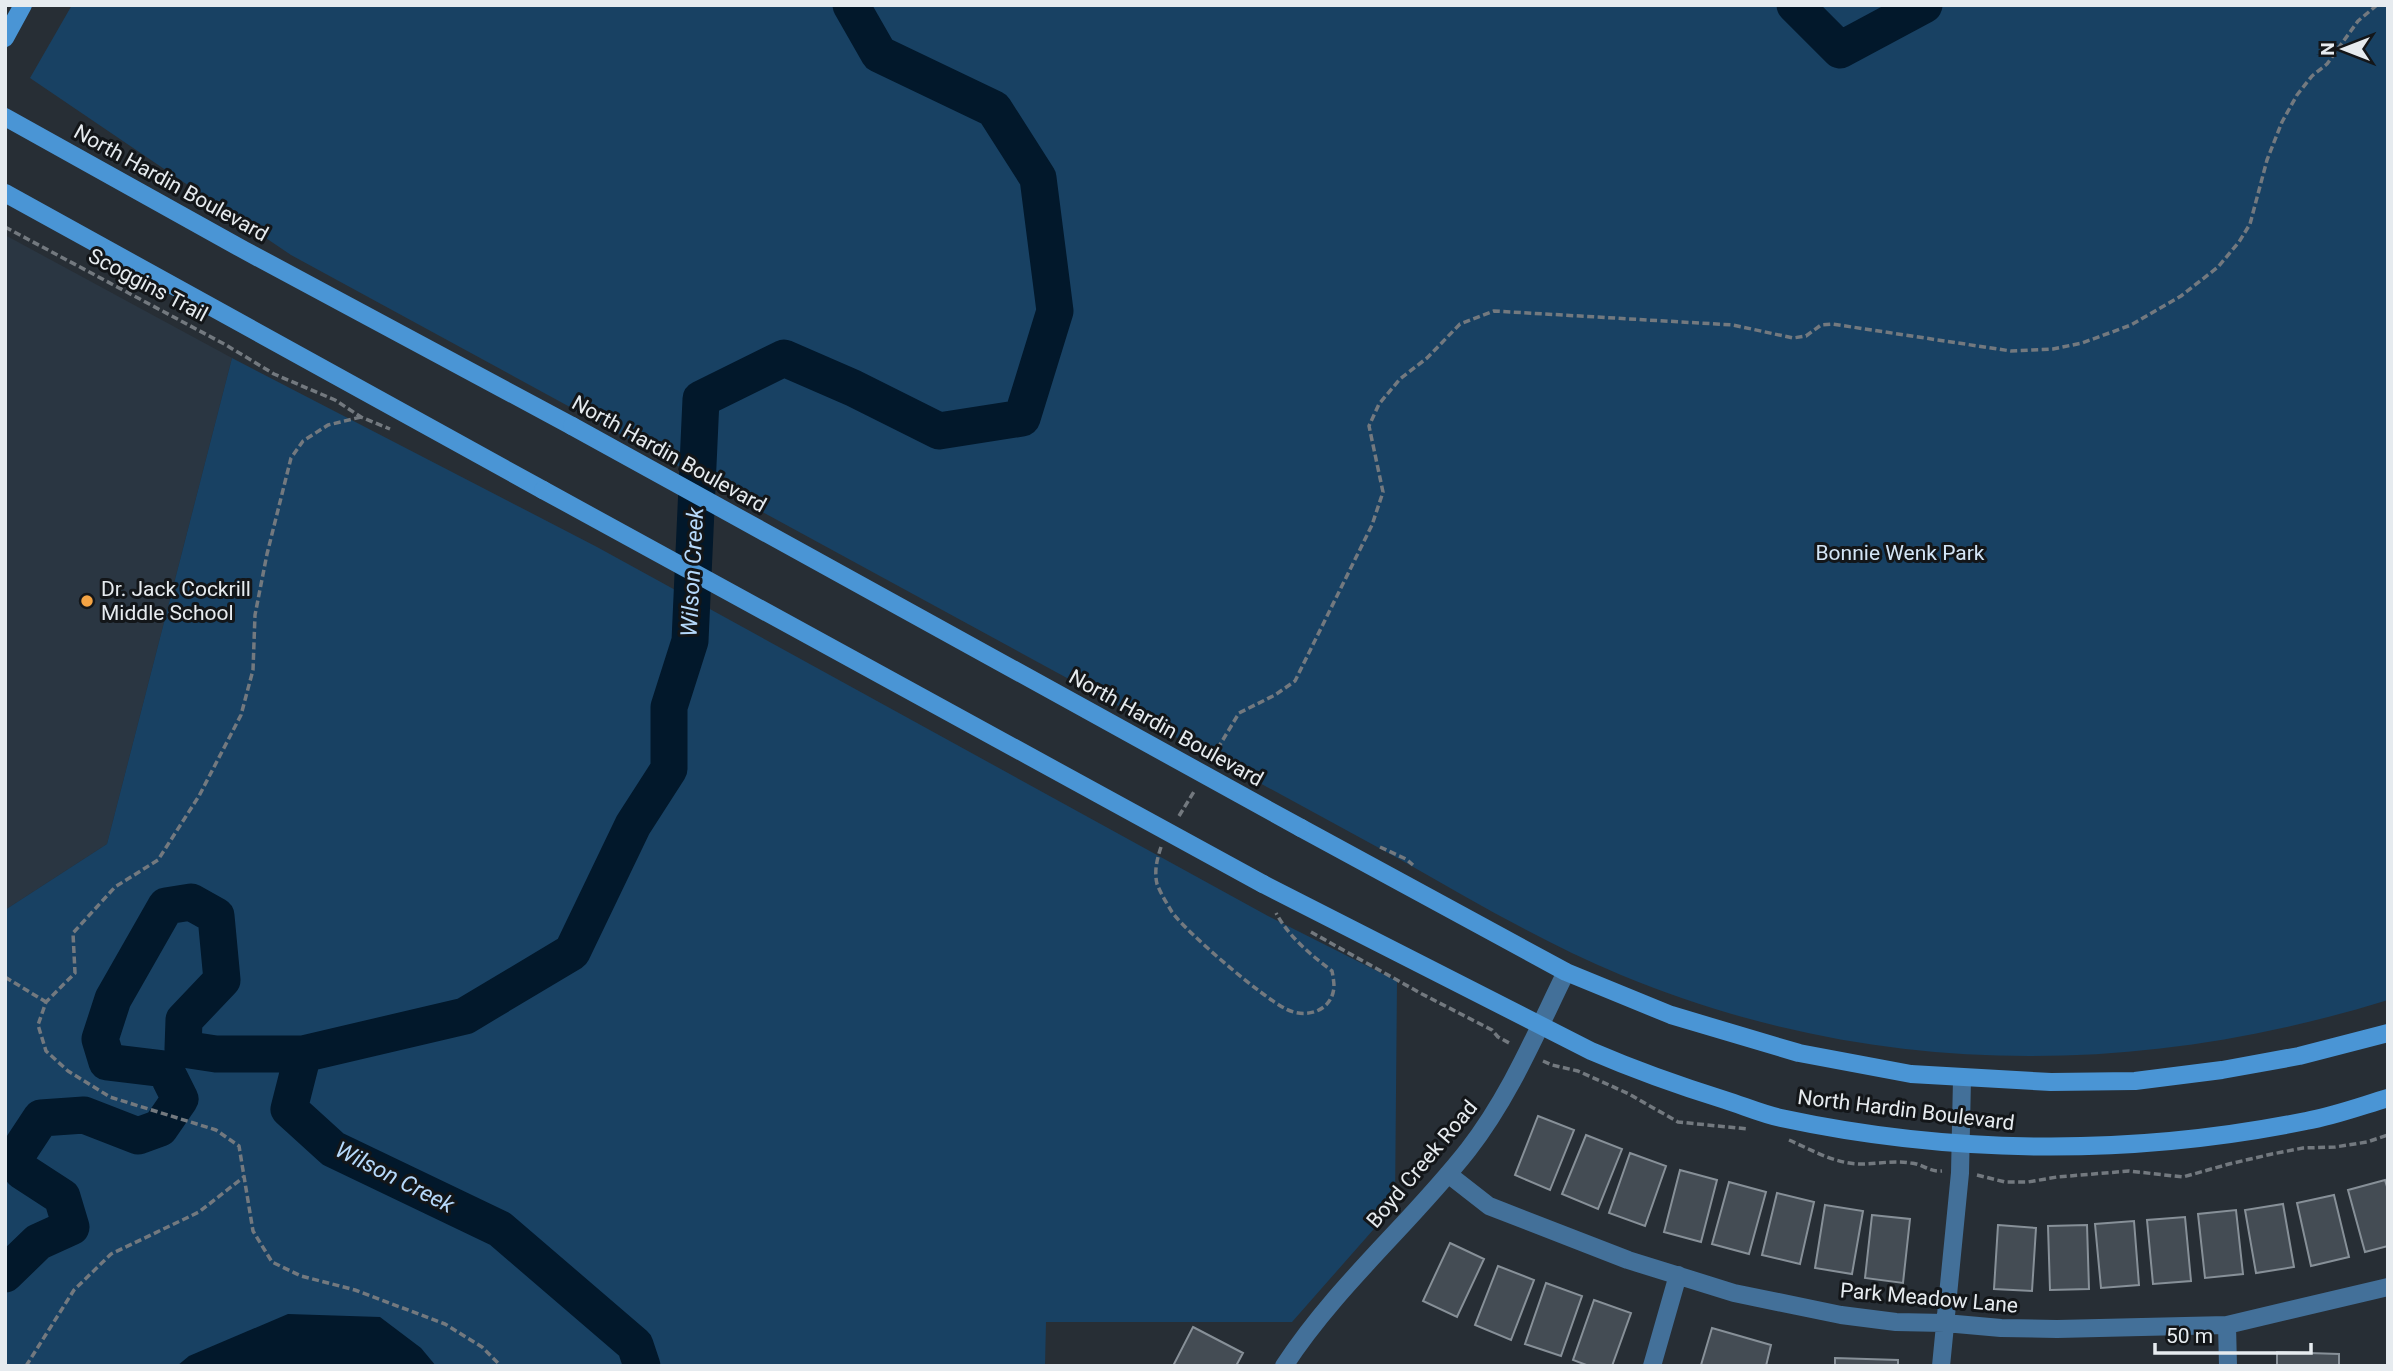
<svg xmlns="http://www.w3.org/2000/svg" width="2393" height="1371" font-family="Roboto,sans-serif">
  <rect width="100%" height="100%" fill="#272e35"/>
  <!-- built -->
  <path fill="#2a3642" d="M 5,235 L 232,358 L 107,844 L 5,910 Z"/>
  <!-- green -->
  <path fill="#184163" d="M 72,5 L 2388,5 L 2388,1000 C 2133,1079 1869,1078 1621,975 C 1544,943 1473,901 1401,860 L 291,255 L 30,78 Z
    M 232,358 L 597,547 L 1268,916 L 1397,981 L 1395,1205 L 1292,1322 L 1046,1322 L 1045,1366 L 5,1366 L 5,910 L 107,844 Z"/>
  <!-- water -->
  <path fill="#02182b" d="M 288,1314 L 380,1317 L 421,1348 L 436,1366 L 177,1366 L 189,1356 Z"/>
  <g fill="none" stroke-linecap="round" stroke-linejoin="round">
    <!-- river -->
    <path stroke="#02182b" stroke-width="37" d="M 1795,5 L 1840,50 L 1924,5
      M 5,1274 L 38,1242 L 71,1227 L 62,1197 L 22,1171 L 14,1159 L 41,1118 L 84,1115 L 138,1136 L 160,1128 L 180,1099 L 165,1069 L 107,1062 L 100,1039 L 113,999 L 166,906 L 191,902 L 216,916 L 222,980 L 184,1020 L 183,1049 L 216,1054 L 303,1054
      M 642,1366 L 635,1345 L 500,1229 L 333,1149 L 289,1109 L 303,1054 L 465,1016 L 572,952 L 633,825 L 669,769 L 669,707 L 690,641 L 701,399 L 784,358 L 853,388 L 939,431 L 1022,418 L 1055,311 L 1038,178 L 994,109 L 879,54 L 851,5"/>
  </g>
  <!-- building -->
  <path fill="#444c54" stroke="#879098" stroke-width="2" d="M 1538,1116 L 1574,1130 L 1550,1190 L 1515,1175 Z
    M 1586,1135 L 1622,1149 L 1598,1209 L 1562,1194 Z
    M 1630,1153 L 1666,1166 L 1645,1226 L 1609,1213 Z
    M 1680,1170 L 1717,1180 L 1701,1242 L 1664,1232 Z
    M 2385,1180 L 2388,1190 L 2388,1246 L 2365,1252 L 2348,1190 Z
    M 1729,1182 L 1766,1192 L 1749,1254 L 1712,1244 Z
    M 1777,1193 L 1814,1202 L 1800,1264 L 1762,1255 Z
    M 2334,1195 L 2349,1257 L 2311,1266 L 2297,1203 Z
    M 2283,1204 L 2294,1267 L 2256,1273 L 2245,1210 Z
    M 1825,1205 L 1863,1211 L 1852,1274 L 1815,1268 Z
    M 2236,1210 L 2243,1274 L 2205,1278 L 2198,1214 Z
    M 1872,1215 L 1910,1219 L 1903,1283 L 1865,1278 Z
    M 2185,1217 L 2191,1281 L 2153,1284 L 2147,1220 Z
    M 2134,1221 L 2139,1285 L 2101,1288 L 2095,1224 Z
    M 1998,1225 L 2036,1228 L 2032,1291 L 1994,1289 Z
    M 2087,1225 L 2089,1289 L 2050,1290 L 2048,1226 Z
    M 1450,1243 L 1484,1259 L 1457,1317 L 1423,1301 Z
    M 1498,1266 L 1534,1280 L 1511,1340 L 1475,1325 Z
    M 1546,1283 L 1582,1296 L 1561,1356 L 1525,1344 Z
    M 1594,1300 L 1631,1313 L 1612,1366 L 1589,1366 L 1573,1360 Z
    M 1193,1327 L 1243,1353 L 1236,1366 L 1173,1366 Z
    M 1712,1328 L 1771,1345 L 1766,1366 L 1701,1365 Z
    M 2277,1352 L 2339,1354 L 2339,1366 L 2277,1366 Z
    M 1835,1358 L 1898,1360 L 1898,1366 L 1835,1366 Z"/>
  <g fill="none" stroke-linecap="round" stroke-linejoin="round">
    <!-- path -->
    <path stroke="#73797f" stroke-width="3.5" stroke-dasharray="7 3.5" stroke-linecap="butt" d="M 5,227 L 226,345 L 274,374 L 335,400 L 361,417 L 390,429
      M 361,417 L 328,425 L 303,441 L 291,458 L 267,554 L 255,615 L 253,670 L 241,715 L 199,796 L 158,860 L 115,887 L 73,933 L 75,973 L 46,1002 L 38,1025 L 46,1051 L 68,1071 L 110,1097 L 216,1130 L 239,1146 L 253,1231 L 272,1262 L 301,1276 L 355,1290 L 445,1324 L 482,1347 L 501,1366
      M 1212,758 L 1239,713 L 1275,695 L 1295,681 L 1372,525 L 1383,492 L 1369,426 L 1379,404 L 1400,379 L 1427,358 L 1460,324 L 1494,311 L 1733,325 L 1793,338 L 1806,336 L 1821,325 L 1832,324 L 2011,351 L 2053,349 L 2082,343 L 2131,325 L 2181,296 L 2218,267 L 2239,242 L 2250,224 L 2267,160 L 2282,122 L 2297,95 L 2312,76 L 2327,64 L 2358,21 L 2377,5
      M 1179,816 L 1195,790
      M 1161,847 C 1157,859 1154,871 1157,884 C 1160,892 1167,904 1172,912 C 1187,933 1262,997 1286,1009 C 1305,1019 1332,1012 1334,987 C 1334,982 1333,976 1332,971 C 1311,955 1289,937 1276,913
      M 1380,847 L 1406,859 L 1413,865
      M 1311,932 L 1422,994 L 1492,1030 L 1498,1037 L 1511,1044
      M 5,977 L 46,1002
      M 1543,1061 L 1552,1065 L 1578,1071 L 1629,1094 L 1678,1122 L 1748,1129
      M 1789,1140 C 1812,1150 1835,1164 1861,1164 C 1878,1164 1894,1160 1911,1163 C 1923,1164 1929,1172 1942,1171
      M 1977,1175 L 2005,1182 L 2028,1182 L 2057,1177 L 2129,1171 L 2183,1177 L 2229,1164 L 2272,1154 L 2303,1148 L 2335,1147 L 2367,1142 L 2388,1135
      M 26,1366 L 74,1290 L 111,1254 L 199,1212 L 245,1176"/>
    <!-- minor -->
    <path stroke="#437099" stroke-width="18" d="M 1448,1174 L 1489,1206 L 1628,1260 L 1734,1293 L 1841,1315 L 1896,1322 L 1945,1323 L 2001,1328 L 2057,1329 L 2227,1325 L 2388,1287
      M 2227,1325 L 2228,1366
      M 1284,1366 C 1336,1286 1410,1224 1468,1150 C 1510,1096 1536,1033 1566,972
      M 1652,1366 L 1678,1275
      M 1941,1366 L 1960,1173 L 1962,1079"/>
    <!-- secondary -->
    <path stroke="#4a95d5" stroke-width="18" d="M 5,38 L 23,5
      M 5,117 L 244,250 L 572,426
      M 5,193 L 543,490
      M 1301,828 L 1566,972 L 1671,1015 L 1799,1053 L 1911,1074 L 2051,1082 L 2135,1081 L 2222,1070 L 2299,1056 L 2388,1033
      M 1263,884 L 1591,1051 C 1635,1070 1680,1086 1725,1100 C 1744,1106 1762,1114 1781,1118 C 1953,1155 2134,1156 2306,1121 C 2334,1116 2361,1106 2388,1098"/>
    <!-- secondary-bridge -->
    <path stroke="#4a95d5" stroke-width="18" d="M 572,426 L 1301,828
      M 543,490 L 1263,884"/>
  </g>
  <!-- markers -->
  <circle fill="#f4a444" stroke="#131619" stroke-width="2.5" cx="87" cy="601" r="7"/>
  <g text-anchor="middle" stroke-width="6" stroke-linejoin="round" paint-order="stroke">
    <!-- street labels -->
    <g font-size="21" fill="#e6ebef" stroke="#131619">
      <text transform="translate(171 183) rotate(29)" y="7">North Hardin Boulevard</text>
      <text transform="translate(148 285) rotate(28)" y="7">Scoggins Trail</text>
      <text transform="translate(669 454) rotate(29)" y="7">North Hardin Boulevard</text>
      <text transform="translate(1166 728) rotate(29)" y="7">North Hardin Boulevard</text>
      <text transform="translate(1906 1110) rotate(7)" y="7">North Hardin Boulevard</text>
      <text transform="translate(1422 1164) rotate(-50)" y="7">Boyd Creek Road</text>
      <text transform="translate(1929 1298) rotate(5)" y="7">Park Meadow Lane</text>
    </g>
    <!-- park labels -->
    <g font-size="21" fill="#d3e5f6" stroke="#131619">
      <text x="1900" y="560">Bonnie Wenk Park</text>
    </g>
    <!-- poi labels -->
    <g font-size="21" fill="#e6ebef" stroke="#131619" text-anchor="start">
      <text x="101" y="596">Dr. Jack Cockrill<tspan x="101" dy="24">Middle School</tspan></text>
    </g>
    <!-- water labels -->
    <g font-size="23" font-style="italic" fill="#b6d9fb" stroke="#131619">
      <text transform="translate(692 572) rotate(-87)" y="8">Wilson Creek</text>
      <text transform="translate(395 1177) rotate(27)" y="8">Wilson Creek</text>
    </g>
  </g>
  <!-- border -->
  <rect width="2393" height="1371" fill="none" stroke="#e6ebef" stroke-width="14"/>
  <!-- north arrow -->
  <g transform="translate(2344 49) rotate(270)" stroke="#131619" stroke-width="5" paint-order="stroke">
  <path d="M0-5L12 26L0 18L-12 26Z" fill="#e6ebef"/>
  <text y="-10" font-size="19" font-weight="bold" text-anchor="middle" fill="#e6ebef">N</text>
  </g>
  <!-- scale -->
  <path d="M2155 1343v10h156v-10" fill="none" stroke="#e6ebef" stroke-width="3.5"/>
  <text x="2166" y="1343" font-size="21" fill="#e6ebef" stroke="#131619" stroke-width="5" paint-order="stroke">50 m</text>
</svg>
